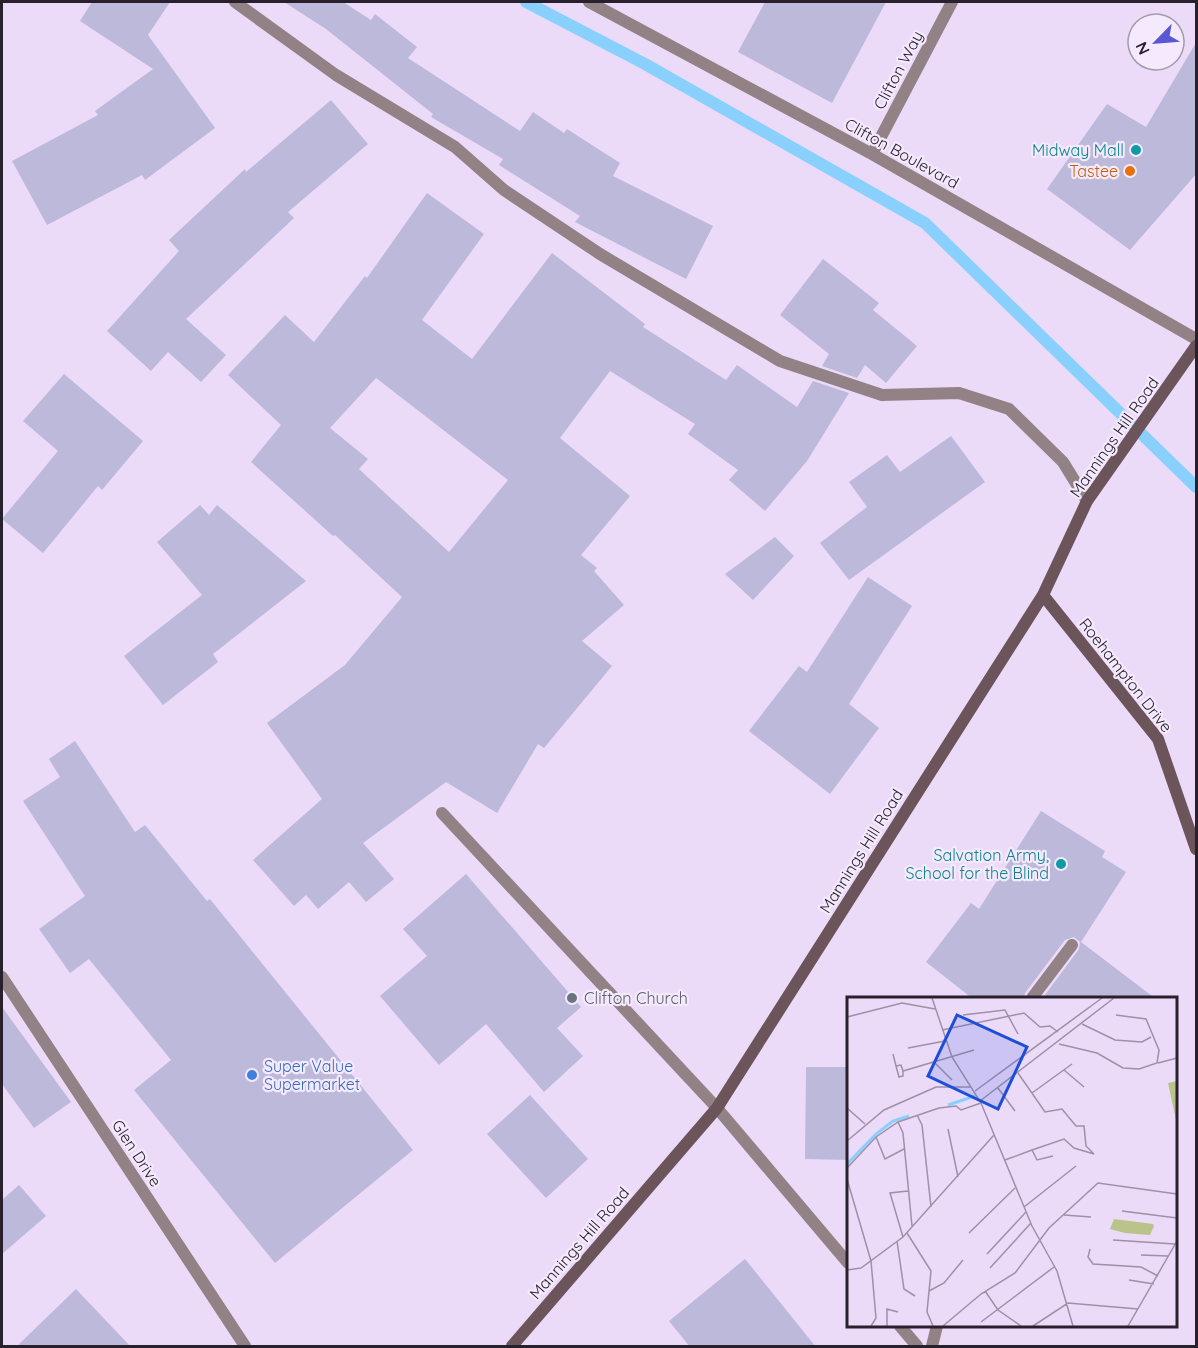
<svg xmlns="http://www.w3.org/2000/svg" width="1198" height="1348" font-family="Quicksand,sans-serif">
  <rect width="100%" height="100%" fill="#ecdaf9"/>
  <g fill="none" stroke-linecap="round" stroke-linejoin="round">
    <!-- stream -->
    <path stroke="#8ad0fd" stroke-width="12" d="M 526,2 L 645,64 L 925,223 L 1196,487"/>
  </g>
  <!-- building -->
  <path fill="#bcb9da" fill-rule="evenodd" d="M 92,2 L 170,2 L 148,35 L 215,128 L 145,180 L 142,175 L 47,225 L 12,161 L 98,115 L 95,111 L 153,69 L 80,21 Z
    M 284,2 L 343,2 L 371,20 L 375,14 L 417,47 L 408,58 L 520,131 L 533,112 L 564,133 L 567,129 L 620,163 L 613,176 L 713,226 L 686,279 L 575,222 L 580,216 L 499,165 L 503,159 L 431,117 L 433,114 L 326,29 Z
    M 765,2 L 886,2 L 832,103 L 738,52 Z
    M 1197,41 L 1197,173 L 1130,250 L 1047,189 L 1107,104 L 1146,127 Z
    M 331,100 L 368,144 L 288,212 L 294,218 L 186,319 L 226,355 L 201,382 L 168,352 L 151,371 L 107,331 L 179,251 L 169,240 L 245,169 L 246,172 Z
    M 427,193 L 484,234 L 422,320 L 472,359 L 552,253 L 645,324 L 643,327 L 726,380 L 737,365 L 797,407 L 813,381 L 849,393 L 807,461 L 765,511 L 729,480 L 738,470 L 688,434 L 695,424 L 610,371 L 560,438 L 630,496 L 581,555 L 597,568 L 594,571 L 624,605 L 582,641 L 612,666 L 544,748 L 538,744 L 497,813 L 446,782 L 363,843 L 394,879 L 366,902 L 349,882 L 318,909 L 306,895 L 294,906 L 253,860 L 322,799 L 267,723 L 345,665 L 402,597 L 335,535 L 333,536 L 251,462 L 281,425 L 228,375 L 285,315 L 314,342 L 365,276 L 367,278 ZM 376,378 L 508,480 L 449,552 L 359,469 L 368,459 L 330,428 Z
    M 823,259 L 879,303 L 873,310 L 917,346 L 886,383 L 865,365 L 857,378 L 822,366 L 829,354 L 780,315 Z
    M 64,374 L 143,441 L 102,490 L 98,486 L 43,553 L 2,519 L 58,451 L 23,421 Z
    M 951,436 L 985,482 L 849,580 L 820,543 L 867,507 L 849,482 L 887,455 L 900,472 Z
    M 200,505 L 209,515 L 217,505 L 306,581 L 213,654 L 218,662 L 163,705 L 124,656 L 202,595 L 157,542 Z
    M 775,537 L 794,556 L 753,600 L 725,574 Z
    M 868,577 L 912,606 L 849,704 L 879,728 L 830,794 L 749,731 L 799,666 L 807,672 Z
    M 75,741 L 135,832 L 145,825 L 207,901 L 210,899 L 413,1150 L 275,1263 L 134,1090 L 171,1060 L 89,959 L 70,973 L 39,929 L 85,896 L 23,801 L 60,777 L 49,759 Z
    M 1041,811 L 1105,851 L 1102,857 L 1126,872 L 1081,942 L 1156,999 L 1042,999 L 1079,949 L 1080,942 L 1074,937 L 1065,940 L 1025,993 L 1024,999 L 973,999 L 926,962 L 971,903 L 979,909 Z
    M 466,874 L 581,1007 L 557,1028 L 583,1056 L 544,1092 L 486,1024 L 439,1065 L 380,996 L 427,956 L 403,929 Z
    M 2,1007 L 71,1102 L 34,1128 L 2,1084 Z
    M 806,1067 L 849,1067 L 849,1160 L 805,1159 Z
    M 530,1095 L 588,1159 L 546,1198 L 487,1134 Z
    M 19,1185 L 46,1216 L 2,1254 L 2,1200 Z
    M 745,1259 L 816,1347 L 690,1347 L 669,1321 Z
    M 76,1289 L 131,1347 L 16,1347 Z"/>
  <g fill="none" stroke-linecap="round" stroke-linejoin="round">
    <!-- street -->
    <path stroke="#938285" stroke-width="12" d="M 235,2 L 336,75 L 455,147 L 504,190 L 600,254 L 780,361 L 882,395 L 959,393 L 1009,409 L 1063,462 L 1087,501
      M 589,2 L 872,154 L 1196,339
      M 872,154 L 952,2
      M 442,813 L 717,1108 L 848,1263
      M 2,977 L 245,1346
      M 1032,998 L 1072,945
      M 900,1326 L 917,1346
      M 932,1346 L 937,1326"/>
    <!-- secondary -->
    <path stroke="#6c555a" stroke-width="12" d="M 1043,595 L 1158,739 L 1196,849
      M 512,1346 L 717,1108 L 1043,595 L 1087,501 L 1196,346"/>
  </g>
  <!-- markers -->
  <g fill="#0f9aa8" stroke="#f5eafd" stroke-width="2">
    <circle cx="1136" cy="150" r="6"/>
    <circle cx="1061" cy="864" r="6"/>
  </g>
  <circle fill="#e8710a" stroke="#f5eafd" stroke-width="2" cx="1130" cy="171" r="6"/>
  <circle fill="#6b7280" stroke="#f5eafd" stroke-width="2" cx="572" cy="998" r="6"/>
  <circle fill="#3f7fe0" stroke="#f5eafd" stroke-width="2" cx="252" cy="1075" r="6"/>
  <g text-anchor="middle" stroke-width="4.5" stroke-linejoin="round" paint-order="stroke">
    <!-- street labels -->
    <g font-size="16" fill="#28212d" stroke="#f5eafd">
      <text transform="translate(898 70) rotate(-62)" y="6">Clifton Way</text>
      <text transform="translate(902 153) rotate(29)" y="6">Clifton Boulevard</text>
      <text transform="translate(1114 437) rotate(-55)" y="6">Mannings Hill Road</text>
      <text transform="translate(1126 675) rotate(52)" y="6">Roehampton Drive</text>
      <text transform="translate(861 851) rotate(-58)" y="6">Mannings Hill Road</text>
      <text transform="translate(137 1153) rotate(57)" y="6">Glen Drive</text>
      <text transform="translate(579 1243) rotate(-49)" y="6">Mannings Hill Road</text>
    </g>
    <!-- culture labels -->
    <g font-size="16" fill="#0d838f" stroke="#f5eafd" text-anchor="end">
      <text x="1124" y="156">Midway Mall</text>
      <text x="1049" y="861">Salvation Army,<tspan x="1049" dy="18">School for the Blind</tspan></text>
    </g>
    <!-- food labels -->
    <g font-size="16" fill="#c56008" stroke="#f5eafd" text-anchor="end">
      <text x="1118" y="177">Tastee</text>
    </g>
    <!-- worship labels -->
    <g font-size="16" fill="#5b616d" stroke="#f5eafd" text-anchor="start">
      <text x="584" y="1004">Clifton Church</text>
    </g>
    <!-- shop labels -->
    <g font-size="16" fill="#366cbe" stroke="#f5eafd" text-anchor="start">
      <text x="264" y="1072">Super Value<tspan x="264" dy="18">Supermarket</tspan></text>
    </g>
  </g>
  <!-- overview -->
  <g transform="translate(847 997)">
    <rect width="330" height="330" fill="#ecdaf9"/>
    <path d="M 330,84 L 330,123 L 329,123 L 321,86 ZM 267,222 L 306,227 L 307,229 L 303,238 L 278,236 L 263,232 Z" fill="#b9c38a"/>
    <path fill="none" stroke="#8ad0fd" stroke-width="3" d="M 101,108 L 128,99M 0,167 L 29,137 L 46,124 L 62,119"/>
    <path fill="none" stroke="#9e90a7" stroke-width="1.5" d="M 85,1 L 105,60 L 134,106 L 185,229 L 210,274 L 226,329M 116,18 L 158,13 L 171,37M 0,20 L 55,6 L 88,12M 235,27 L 268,43 L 295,45 L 304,40M 95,33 L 177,16 L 193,30 L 203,29 L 211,35M 212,47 L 250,56 L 276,71 L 292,72 L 310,66 L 312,53 L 299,22 L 269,18M 61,51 L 98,44M 46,57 L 49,69 L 54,68 L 56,74 L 127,53M 88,66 L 105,83M 311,66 L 330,61M 49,69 L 52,80 L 56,79 L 56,74M 217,73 L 237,90M 171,76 L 198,115 L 215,112 L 229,129 L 237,129 L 239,149 L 247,157 L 227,151 L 217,142 L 185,153M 151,91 L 168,114M 128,94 L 255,1M 185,96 L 225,67M 133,104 L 267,1M 0,111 L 18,127M 70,118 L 75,128 L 84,210M 51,125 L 56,136 L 65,229M 101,132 L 111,180M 29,140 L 38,162 L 57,152M 0,144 L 37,113 L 89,90 L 124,90M 158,163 L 185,153 L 190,163 L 206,159M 0,171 L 29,140 L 51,125 L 92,111 L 109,109 L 114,113 L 134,106M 0,182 L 24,264 L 29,321 L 24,329M 177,210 L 229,169M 275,214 L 330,221M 217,218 L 244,220M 60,236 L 84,274 L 80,315 L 86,329M 122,236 L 168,191M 56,240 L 43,196 L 61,194M 266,243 L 328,247M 50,244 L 57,292 L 68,299M 243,252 L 241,260 L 246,267 L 294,270 L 311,279M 140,257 L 179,215M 294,258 L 321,259M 143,271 L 184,226M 0,273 L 14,271 L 56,240 L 147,138M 282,283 L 307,287M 82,294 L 97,286 L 116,263M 138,294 L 151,313 L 174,329M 134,325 L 207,270M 40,329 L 40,312 L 51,315M 96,329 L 134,297 L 168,276 L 202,231 L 251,186 L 330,197M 186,329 L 221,306 L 291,312M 281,329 L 330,244"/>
    <path fill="#1d4ed8" fill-opacity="0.15" stroke="#1d4ed8" stroke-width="3" d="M 110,18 L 180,50 L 151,112 L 81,79 Z"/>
    <rect width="330" height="330" fill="none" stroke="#28212d" stroke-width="3"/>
  </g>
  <!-- border -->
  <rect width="1198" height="1348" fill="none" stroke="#28212d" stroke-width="6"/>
  <!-- north arrow -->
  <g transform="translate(1156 42) rotate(245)"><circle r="28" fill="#f5eafd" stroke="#a39aaa" stroke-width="1.5"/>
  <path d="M0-4.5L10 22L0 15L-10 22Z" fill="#5858d0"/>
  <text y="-9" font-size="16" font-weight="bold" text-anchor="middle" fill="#28212d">N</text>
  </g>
</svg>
